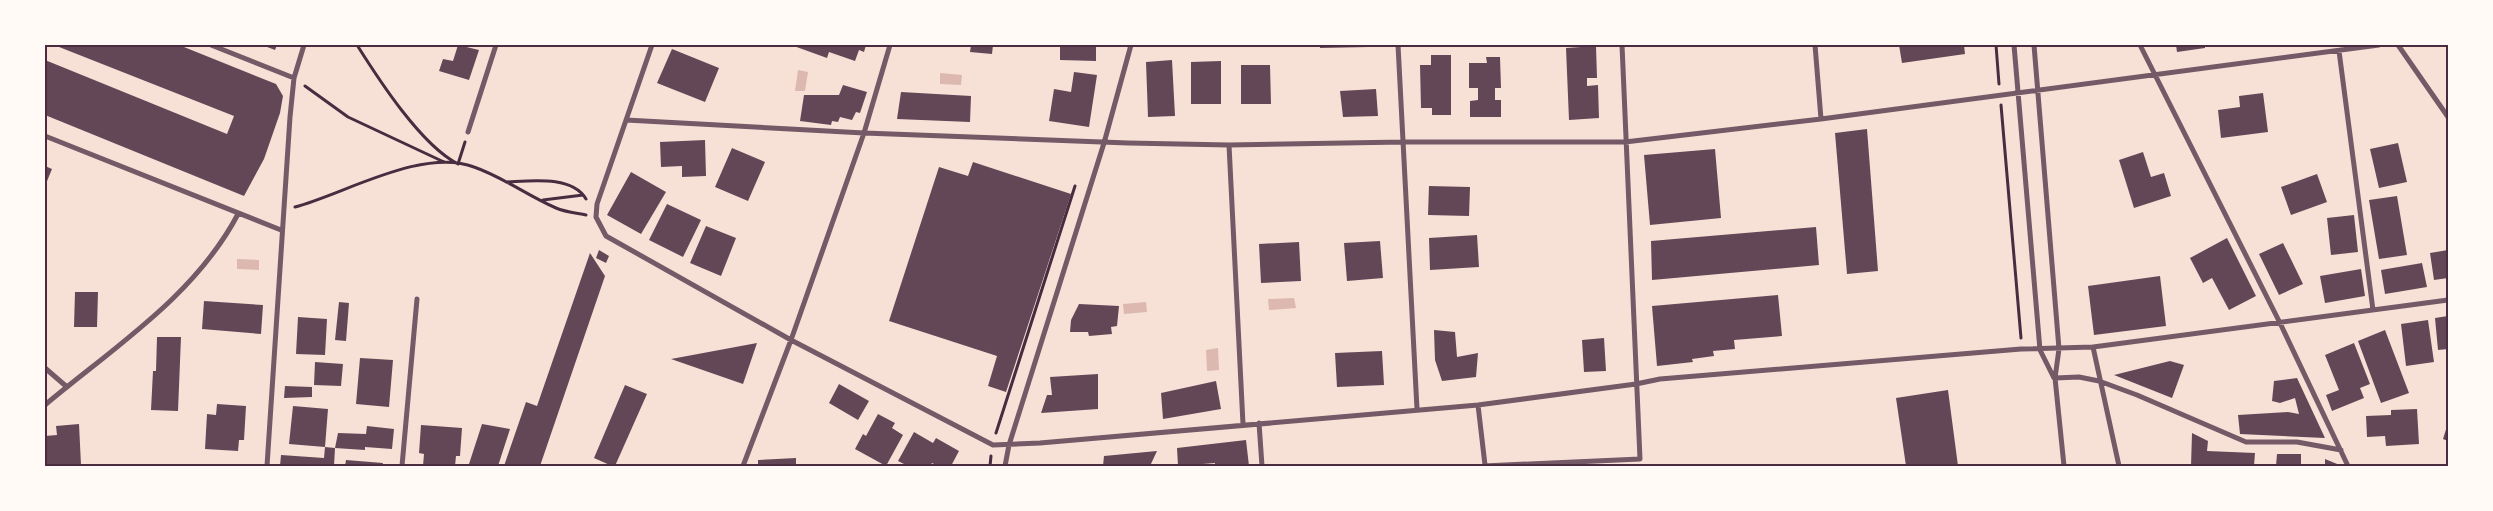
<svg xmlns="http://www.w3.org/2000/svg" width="2493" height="511" font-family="'Varela Round',sans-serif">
  <rect width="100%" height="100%" fill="#f7e1d7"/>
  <!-- water -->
  <path fill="#dcb8b0" d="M 798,70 L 808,72 L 805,91 L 795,91 Z
    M 940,73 L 962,75 L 961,85 L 940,84 Z
    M 237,259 L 259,260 L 259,270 L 237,269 Z
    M 1294,298 L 1296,308 L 1269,310 L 1268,299 Z
    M 1146,302 L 1147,312 L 1124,314 L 1123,304 Z
    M 1218,348 L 1219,370 L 1207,371 L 1206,350 Z"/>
  <!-- building -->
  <path fill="#644757" d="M 54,45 L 179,45 L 276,84 L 283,96 L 280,113 L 264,159 L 244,196 L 45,115 L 45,60 L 227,134 L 234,116 Z
    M 262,45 L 277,45 L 275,50 Z
    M 458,45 L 479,50 L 469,80 L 439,71 L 443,59 L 453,61 Z
    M 791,45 L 866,45 L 864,52 L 859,50 L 855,61 L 829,52 L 827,58 Z
    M 971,45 L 993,45 L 992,54 L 970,52 Z
    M 1060,45 L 1096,45 L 1096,61 L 1060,60 Z
    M 1320,45 L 1369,45 L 1369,47 L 1320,48 Z
    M 1899,45 L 1964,45 L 1965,54 L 1902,63 Z
    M 2176,45 L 2205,45 L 2205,48 L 2177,52 Z
    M 1596,46 L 1597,78 L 1587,78 L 1587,86 L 1598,85 L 1599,118 L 1569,120 L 1566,48 Z
    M 672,49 L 719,68 L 705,102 L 657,83 Z
    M 1431,55 L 1451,55 L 1451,115 L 1432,115 L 1432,108 L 1421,108 L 1420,65 L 1431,65 Z
    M 1486,57 L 1500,57 L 1501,88 L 1495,88 L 1495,100 L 1501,100 L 1501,117 L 1470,117 L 1470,101 L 1478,100 L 1478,88 L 1469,88 L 1469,63 L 1487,63 Z
    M 1172,60 L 1175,116 L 1148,117 L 1146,62 Z
    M 1221,61 L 1221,104 L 1191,104 L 1191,62 Z
    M 1241,65 L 1270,65 L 1271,104 L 1241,104 Z
    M 1074,72 L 1097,75 L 1089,127 L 1049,121 L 1054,89 L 1071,92 Z
    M 843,85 L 867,92 L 860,113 L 856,112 L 852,120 L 840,117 L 838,122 L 832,121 L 831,125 L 800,121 L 804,95 L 839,95 Z
    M 1376,89 L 1378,116 L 1343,117 L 1340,91 Z
    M 901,92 L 971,96 L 970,122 L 897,119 Z
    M 2263,93 L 2268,132 L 2221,138 L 2218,110 L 2240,107 L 2239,96 Z
    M 1867,129 L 1878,271 L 1847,274 L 1835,133 Z
    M 705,140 L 706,176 L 682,177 L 682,166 L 661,167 L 660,142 Z
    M 2398,143 L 2407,182 L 2379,188 L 2370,149 Z
    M 732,148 L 765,162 L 748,201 L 715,187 Z
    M 1715,149 L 1721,218 L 1650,225 L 1644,155 Z
    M 2143,152 L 2151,177 L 2164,173 L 2171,196 L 2134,208 L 2119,160 Z
    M 973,162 L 1071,194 L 1006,392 L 988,386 L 997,356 L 889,321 L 939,167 L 968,176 Z
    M 45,166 L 52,169 L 45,186 Z
    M 631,172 L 666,192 L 641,234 L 607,215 Z
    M 2317,174 L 2327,202 L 2291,215 L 2281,187 Z
    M 1429,186 L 1470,187 L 1469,216 L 1428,215 Z
    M 2397,196 L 2407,255 L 2379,259 L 2369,200 Z
    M 667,204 L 701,220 L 683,257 L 649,240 Z
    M 2354,215 L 2358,252 L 2331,255 L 2327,218 Z
    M 706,226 L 736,238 L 721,276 L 690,263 Z
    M 1816,227 L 1819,265 L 1652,280 L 1651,241 Z
    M 1477,235 L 1479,267 L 1430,270 L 1429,238 Z
    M 2227,238 L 2256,296 L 2229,310 L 2212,278 L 2203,283 L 2190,258 Z
    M 1380,241 L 1383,278 L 1347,281 L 1344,243 Z
    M 1299,242 L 1301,281 L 1261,283 L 1259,244 Z
    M 2283,243 L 2303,284 L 2279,295 L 2259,254 Z
    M 599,250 L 609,256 L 606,263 L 596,258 Z
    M 2448,250 L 2448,278 L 2434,280 L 2430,253 Z
    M 590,253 L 605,276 L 540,466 L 504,466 L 526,402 L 537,406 Z
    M 2422,263 L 2427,287 L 2385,294 L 2381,270 Z
    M 2361,269 L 2365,296 L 2325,303 L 2320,276 Z
    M 2160,276 L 2166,326 L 2094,335 L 2088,286 Z
    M 75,292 L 98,292 L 97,327 L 74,327 Z
    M 1778,295 L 1782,336 L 1734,340 L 1735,349 L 1713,351 L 1714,356 L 1692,359 L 1693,362 L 1657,366 L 1652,306 Z
    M 204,301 L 263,305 L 261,334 L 202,329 Z
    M 339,302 L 349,303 L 346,341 L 335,340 Z
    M 1079,304 L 1119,306 L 1117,326 L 1111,327 L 1112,334 L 1089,336 L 1088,332 L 1070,332 L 1071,320 Z
    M 2448,316 L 2448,349 L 2438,350 L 2435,318 Z
    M 298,317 L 327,319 L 325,355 L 296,354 Z
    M 2428,320 L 2434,362 L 2406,366 L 2401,324 Z
    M 1434,330 L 1455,332 L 1457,357 L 1478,353 L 1476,377 L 1442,381 L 1435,360 Z
    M 2385,330 L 2409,393 L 2381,403 L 2358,341 Z
    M 157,337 L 181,337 L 178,411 L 151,410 L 153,371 L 156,371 Z
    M 1604,338 L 1606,371 L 1584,372 L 1582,340 Z
    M 757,343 L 743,384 L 671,359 Z
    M 2354,343 L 2370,384 L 2360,388 L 2364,398 L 2332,411 L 2326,395 L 2339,390 L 2325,355 Z
    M 1382,351 L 1384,385 L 1337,387 L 1335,353 Z
    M 360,358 L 393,360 L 389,407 L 356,404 Z
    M 2170,361 L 2184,365 L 2172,398 L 2114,375 Z
    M 315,362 L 343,364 L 341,386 L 314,385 Z
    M 1098,374 L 1098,409 L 1041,413 L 1047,395 L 1052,395 L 1050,377 Z
    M 2297,378 L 2325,438 L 2240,434 L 2238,415 L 2288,412 L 2299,414 L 2295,398 L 2280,403 L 2272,401 L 2274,381 Z
    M 1216,381 L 1221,409 L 1163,419 L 1161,393 Z
    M 839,384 L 869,401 L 858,420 L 829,403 Z
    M 625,385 L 647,394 L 615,466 L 612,466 L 594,458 Z
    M 285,386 L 312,387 L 312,397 L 284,398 Z
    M 1948,390 L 1958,466 L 1906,466 L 1896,398 Z
    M 217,404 L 246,406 L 244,440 L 239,440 L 238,451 L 205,449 L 207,414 L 216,415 Z
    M 293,406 L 328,409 L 325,447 L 289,444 Z
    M 2417,409 L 2419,444 L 2386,446 L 2385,436 L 2367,437 L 2366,416 L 2391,415 L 2391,410 Z
    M 878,414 L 895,423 L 892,428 L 903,435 L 886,466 L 855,449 L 863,434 L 866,436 Z
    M 2448,423 L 2448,441 L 2443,439 Z
    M 79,424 L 81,465 L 46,466 L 45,436 L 57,435 L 56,426 Z
    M 482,424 L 510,429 L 498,466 L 469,464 Z
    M 421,425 L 462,428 L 460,456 L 456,456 L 455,466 L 423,466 L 424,454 L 419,453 Z
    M 367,426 L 394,429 L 392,449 L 365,447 L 365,450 L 335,448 L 338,433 L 366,434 Z
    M 914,432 L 933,443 L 936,438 L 959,451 L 951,466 L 938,466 L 932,463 L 930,466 L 922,464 L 908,466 L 898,461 Z
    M 2192,433 L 2208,441 L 2207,451 L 2255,453 L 2254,466 L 2191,466 Z
    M 1246,440 L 1249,466 L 1215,466 L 1215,463 L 1178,466 L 1177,448 Z
    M 325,447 L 335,448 L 334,466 L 280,466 L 281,455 L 324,458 Z
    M 1157,451 L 1150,466 L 1103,466 L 1104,456 Z
    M 2277,454 L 2301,454 L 2301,466 L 2276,466 Z
    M 796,458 L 796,466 L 758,466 L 758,460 Z
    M 2325,459 L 2342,466 L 2325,466 Z
    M 346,460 L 383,463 L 382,466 L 345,466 Z"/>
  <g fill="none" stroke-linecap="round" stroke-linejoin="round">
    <!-- path -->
    <path stroke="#4a2c40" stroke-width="3" d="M 357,45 C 379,80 421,145 458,164 L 465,142
      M 1996,45 L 1999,84
      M 305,86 L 348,117 L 444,162
      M 2001,105 L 2021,338
      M 506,182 C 530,181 572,175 586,199
      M 543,200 L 583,195
      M 295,207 C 344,194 423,147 474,167 C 503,177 528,196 556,208 C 565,212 576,213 586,215
      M 996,433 L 1075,186
      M 990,466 L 991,456"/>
    <!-- minor -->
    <path stroke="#755966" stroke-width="5" d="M 211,45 L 294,78
      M 652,45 L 597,204 L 596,217 L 606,236 L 791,340 L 993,445 L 1040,443 L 1478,405 L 1636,384 L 1660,379 L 2021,349 L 2093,347 L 2448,300
      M 1398,45 L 1417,409
      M 1815,45 L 1821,119
      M 2014,45 L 2040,350 L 2054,378
      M 2034,45 L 2059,349 L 2055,378 L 2064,466
      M 2140,45 L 2280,323 L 2348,466
      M 2398,45 L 2448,117
      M 2339,51 L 2373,310
      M 626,120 L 864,133 L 1128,143 L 1229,145 L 1403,142 L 1625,142 L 1821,119 L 2379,45
      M 468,132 L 496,45
      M 45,136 L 281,230
      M 1229,145 L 1243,424
      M 2093,347 L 2119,466
      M 45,368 L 67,387
      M 2055,378 L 2079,377 L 2099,381 L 2137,395 L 2246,442 L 2297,442 L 2341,450
      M 45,405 C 114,347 195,296 238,214
      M 1478,405 L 1485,465
      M 1259,423 L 1262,466
      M 267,466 L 290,117 L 294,78 L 304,45
      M 402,466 L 417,299
      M 743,466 L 791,340 L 864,133 L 890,45
      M 1005,466 L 1009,445 L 1104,143 L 1131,45
      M 1483,466 L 1640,459 L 1622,45"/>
  </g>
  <!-- border -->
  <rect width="2493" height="511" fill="none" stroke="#fffaf5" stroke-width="92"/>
  <rect x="46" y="46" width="2401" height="419" fill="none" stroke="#4a2c40" stroke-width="2"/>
</svg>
